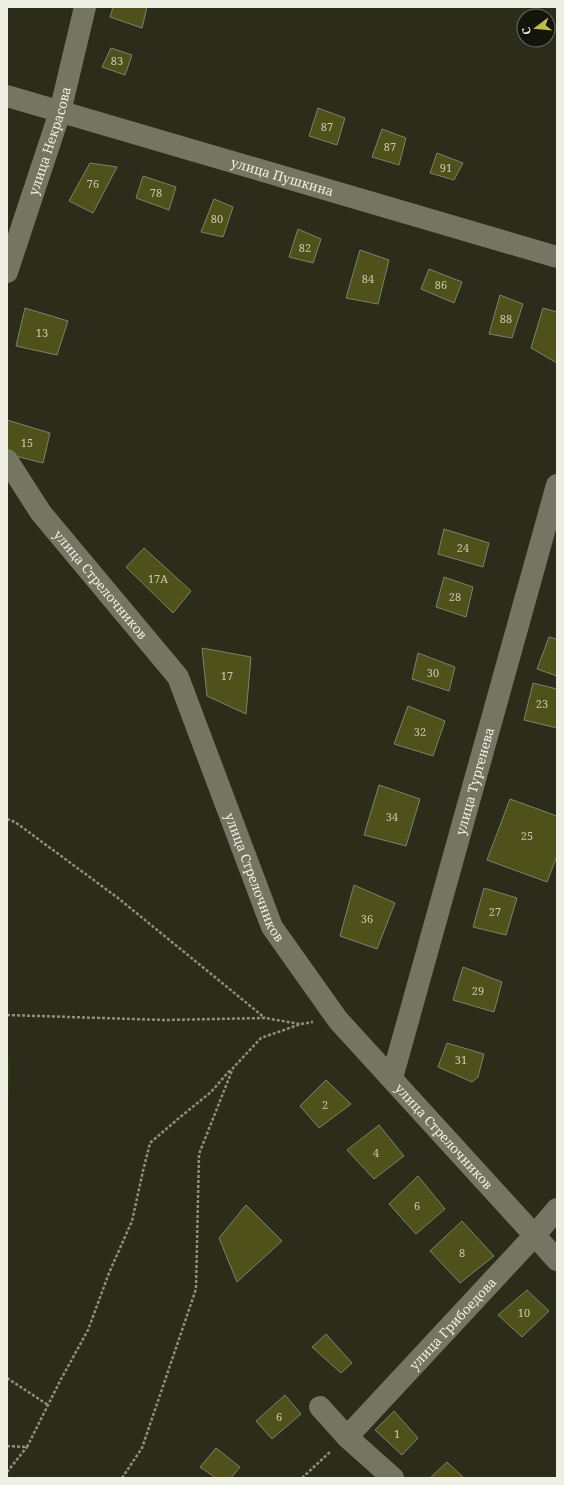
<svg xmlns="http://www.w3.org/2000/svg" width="564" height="1485" font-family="'Noto Serif',serif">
  <rect width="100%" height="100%" fill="#2b2c19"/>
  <!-- green -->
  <path fill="#383a00" d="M 7,1042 L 10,1070 L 7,1116 Z"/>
  <!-- building -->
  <path fill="#4e5119" stroke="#7f816c" d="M 113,7 L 147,7 L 142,28 L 110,17 Z
    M 111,48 L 132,55 L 125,75 L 102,67 Z
    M 318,108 L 345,118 L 337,145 L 309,136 Z
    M 382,129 L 406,138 L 399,165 L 372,157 Z
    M 437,153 L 463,163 L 454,180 L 430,173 Z
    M 90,163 L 117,167 L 93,213 L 69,201 Z
    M 143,176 L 176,187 L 169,210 L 136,198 Z
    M 214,199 L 233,207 L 223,237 L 201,232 Z
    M 298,229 L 321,239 L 313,263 L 289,257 Z
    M 360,250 L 389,260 L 378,304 L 346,298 Z
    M 429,269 L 462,282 L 454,303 L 421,289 Z
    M 500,295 L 523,304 L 512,338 L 489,334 Z
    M 25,308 L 68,321 L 57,355 L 16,346 Z
    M 543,308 L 557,312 L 557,363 L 531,348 Z
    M 7,420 L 50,433 L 43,463 L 7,454 Z
    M 444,529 L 489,543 L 483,567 L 438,554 Z
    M 144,548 L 191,591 L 173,613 L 126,567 Z
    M 444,577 L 473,587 L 466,617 L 436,607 Z
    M 549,637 L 557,639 L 557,676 L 537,669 Z
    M 202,648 L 251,657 L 246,714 L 207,696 Z
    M 418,653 L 455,667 L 449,691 L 412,679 Z
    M 533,683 L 557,689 L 557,728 L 524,720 Z
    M 408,706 L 445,721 L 433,756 L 394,744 Z
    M 379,785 L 420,799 L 406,846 L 364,835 Z
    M 510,799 L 557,816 L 557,856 L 547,882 L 487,860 Z
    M 354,885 L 395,903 L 377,949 L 340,936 Z
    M 484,888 L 517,898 L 506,935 L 473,927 Z
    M 463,967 L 502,982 L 494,1012 L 453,1000 Z
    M 447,1043 L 484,1054 L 478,1077 L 472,1082 L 438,1067 Z
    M 326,1080 L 351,1104 L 319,1128 L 300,1106 Z
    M 379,1125 L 404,1156 L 374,1179 L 347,1150 Z
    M 418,1176 L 445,1209 L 416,1234 L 389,1204 Z
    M 246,1205 L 282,1241 L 237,1282 L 219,1238 Z
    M 462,1221 L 494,1256 L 460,1283 L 430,1251 Z
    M 527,1290 L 549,1311 L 522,1337 L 498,1315 Z
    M 326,1334 L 352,1363 L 341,1373 L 312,1347 Z
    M 285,1395 L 301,1414 L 272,1439 L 256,1421 Z
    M 394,1411 L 418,1438 L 402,1455 L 375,1430 Z
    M 216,1448 L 240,1467 L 231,1478 L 216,1478 L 200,1467 Z
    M 447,1462 L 464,1478 L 430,1478 Z"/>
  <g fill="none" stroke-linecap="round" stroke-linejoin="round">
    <!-- path -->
    <path stroke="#8e8f7f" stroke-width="2.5" stroke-dasharray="3 2" stroke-linecap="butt" d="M 7,819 L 15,822 L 118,898 L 265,1018
      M 7,1015 L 164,1020 L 265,1018 L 300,1024
      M 7,1378 L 48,1405
      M 7,1446 L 27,1447 L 60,1381 L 88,1330 L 109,1273 L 132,1221 L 143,1171 L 150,1143 L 179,1118 L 211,1092 L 231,1069
      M 7,1472 L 27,1447
      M 122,1478 L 142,1448 L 196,1289 L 199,1154 L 233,1068 L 261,1038 L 301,1024 L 313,1022
      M 302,1478 L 331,1451"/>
    <!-- street -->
    <g stroke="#747661" stroke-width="22">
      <path id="s1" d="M 7,96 L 557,257"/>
      <path id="s2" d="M 7,272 L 60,112 L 85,7"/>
      <path id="s3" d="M 7,460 L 41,513 L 178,677 L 272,927 L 338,1020 L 557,1260"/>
      <path id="s4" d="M 392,1078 L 557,485"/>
      <path d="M 320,1407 L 347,1437 L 393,1478"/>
      <path id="s5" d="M 347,1437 L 534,1236 L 557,1209"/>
    </g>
  </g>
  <g text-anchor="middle" stroke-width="3.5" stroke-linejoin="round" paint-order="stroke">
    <!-- number labels -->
    <g font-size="11" fill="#c6c8b0">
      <text x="117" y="65">83</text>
      <text x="327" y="131">87</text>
      <text x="390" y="151">87</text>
      <text x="446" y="172">91</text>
      <text x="93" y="188">76</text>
      <text x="156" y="197">78</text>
      <text x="217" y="223">80</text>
      <text x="305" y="252">82</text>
      <text x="368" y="283">84</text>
      <text x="441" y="289">86</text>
      <text x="506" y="323">88</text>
      <text x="42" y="337">13</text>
      <text x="27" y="447">15</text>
      <text x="463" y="552">24</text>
      <text x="158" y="583">17А</text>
      <text x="455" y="601">28</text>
      <text x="433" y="677">30</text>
      <text x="227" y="680">17</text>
      <text x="542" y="708">23</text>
      <text x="420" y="736">32</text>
      <text x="392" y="821">34</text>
      <text x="527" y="840">25</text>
      <text x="495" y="916">27</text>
      <text x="367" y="923">36</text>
      <text x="478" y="995">29</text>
      <text x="461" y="1064">31</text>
      <text x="325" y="1109">2</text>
      <text x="376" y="1157">4</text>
      <text x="417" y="1210">6</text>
      <text x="462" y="1257">8</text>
      <text x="524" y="1317">10</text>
      <text x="279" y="1421">6</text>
      <text x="397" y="1438">1</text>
    </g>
    <!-- street labels -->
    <g font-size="13" fill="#eeefe3" stroke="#13140b">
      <text dy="5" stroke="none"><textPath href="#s2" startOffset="138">улица Некрасова</textPath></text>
      <text dy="5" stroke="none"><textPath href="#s1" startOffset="287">улица Пушкина</textPath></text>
      <text dy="5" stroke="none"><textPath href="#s3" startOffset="156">улица Стрелочников</textPath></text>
      <text dy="5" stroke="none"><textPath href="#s4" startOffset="308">улица Тургенева</textPath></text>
      <text dy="5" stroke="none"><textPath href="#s3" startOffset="491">улица Стрелочников</textPath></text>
      <text dy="5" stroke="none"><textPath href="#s3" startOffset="815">улица Стрелочников</textPath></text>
      <text dy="5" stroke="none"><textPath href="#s5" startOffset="155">улица Грибоедова</textPath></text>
    </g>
  </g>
  <!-- border -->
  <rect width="564" height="1485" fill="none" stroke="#eeefe3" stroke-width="16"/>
  <!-- north arrow -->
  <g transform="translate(536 28) rotate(254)"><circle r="19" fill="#13140b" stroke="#6b6c61"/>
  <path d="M0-3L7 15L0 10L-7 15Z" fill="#bac045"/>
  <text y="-6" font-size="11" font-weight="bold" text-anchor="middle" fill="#eeefe3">С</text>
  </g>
</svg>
